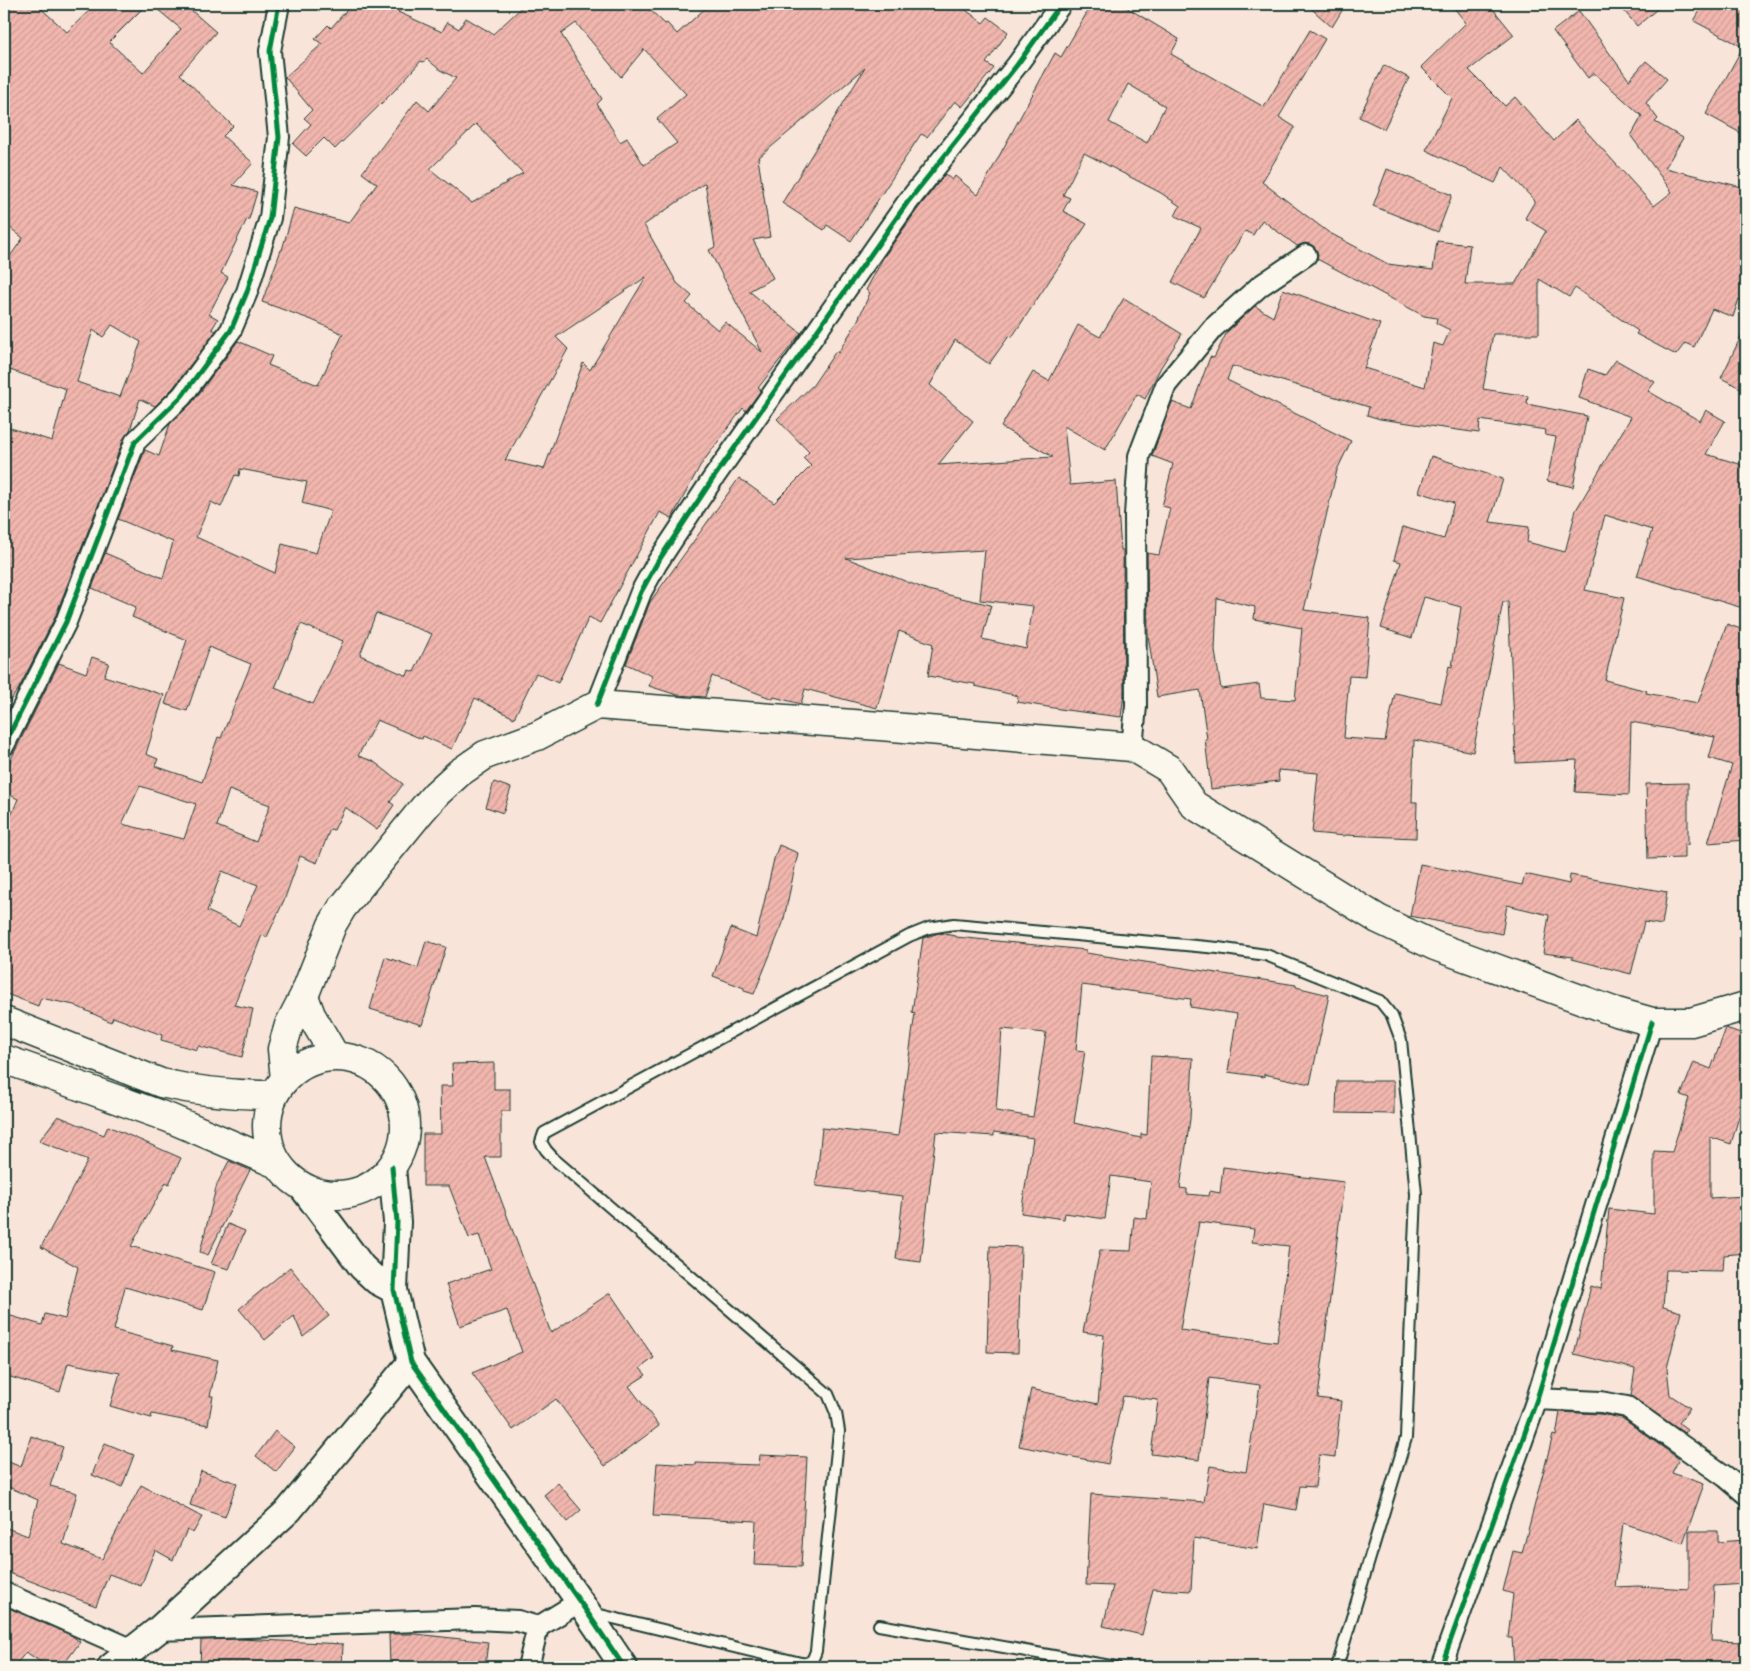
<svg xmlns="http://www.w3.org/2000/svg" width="1750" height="1671" font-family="Caveat,sans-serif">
  <defs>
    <pattern id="building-hatch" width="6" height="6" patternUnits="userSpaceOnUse" patternTransform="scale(1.25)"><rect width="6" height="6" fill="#f1b6ae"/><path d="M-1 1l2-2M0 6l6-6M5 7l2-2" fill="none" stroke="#ce9d96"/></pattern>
  </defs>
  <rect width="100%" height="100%" fill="#f8e4d9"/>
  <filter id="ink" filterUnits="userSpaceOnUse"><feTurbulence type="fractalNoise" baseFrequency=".02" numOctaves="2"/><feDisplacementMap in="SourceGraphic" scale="10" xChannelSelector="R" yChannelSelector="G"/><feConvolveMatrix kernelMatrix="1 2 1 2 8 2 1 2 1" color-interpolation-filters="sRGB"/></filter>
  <g filter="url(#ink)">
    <!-- building -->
    <path fill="url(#building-hatch)" stroke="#1f3d34" fill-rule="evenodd" d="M 9,4 L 36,4 L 67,32 L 96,4 L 147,4 L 109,42 L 143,73 L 181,29 L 151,4 L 184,4 L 216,32 L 180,74 L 233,126 L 223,136 L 253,163 L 233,185 L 257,192 L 249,219 L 247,219 L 221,273 L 228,277 L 209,314 L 218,319 L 212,329 L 216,331 L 173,388 L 155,406 L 140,399 L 130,430 L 124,438 L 55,617 L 18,690 L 4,708 L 4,426 L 52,441 L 66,389 L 4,368 L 4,265 L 23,238 L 4,223 L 4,10 ZM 112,325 L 141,342 L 120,397 L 77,382 L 93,330 L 103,337 Z
      M 352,4 L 408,4 L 398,12 L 442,32 L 447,22 L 459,29 L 466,18 L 493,34 L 517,12 L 524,4 L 644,4 L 665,24 L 667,23 L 677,34 L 710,4 L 958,4 L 983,23 L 988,17 L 1008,32 L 986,63 L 994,68 L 962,107 L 955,101 L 927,137 L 921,134 L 851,241 L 827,225 L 824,230 L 782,203 L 865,68 L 758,158 L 770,237 L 753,240 L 773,278 L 749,291 L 801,333 L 758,388 L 761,390 L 746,411 L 743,408 L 700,466 L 672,518 L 660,512 L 600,623 L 589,617 L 558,683 L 536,673 L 514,718 L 475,698 L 452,749 L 423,736 L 422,739 L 377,720 L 358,756 L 373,761 L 403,784 L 390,802 L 394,805 L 377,830 L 345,807 L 334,830 L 330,829 L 317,863 L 300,856 L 285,898 L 267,937 L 262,935 L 234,1005 L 253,1009 L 242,1057 L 198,1046 L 197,1050 L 161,1040 L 162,1035 L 113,1017 L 111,1022 L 74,1005 L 41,998 L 38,1006 L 4,993 L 4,833 L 18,799 L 4,792 L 4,773 L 59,663 L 86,673 L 92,657 L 109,663 L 104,676 L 164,695 L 146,754 L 158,759 L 155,766 L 202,782 L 218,737 L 221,738 L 251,664 L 209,647 L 187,711 L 165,704 L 187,640 L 132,617 L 136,607 L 92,588 L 105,553 L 163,578 L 173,542 L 118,519 L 145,450 L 159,456 L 170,424 L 192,403 L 238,341 L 272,356 L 268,365 L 318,385 L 343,334 L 312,320 L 262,302 L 281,250 L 282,250 L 294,208 L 349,223 L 377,184 L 362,173 L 417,100 L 429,111 L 456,78 L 440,70 L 427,59 L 423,62 L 421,61 L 394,91 L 335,149 L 324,138 L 306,156 L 293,144 L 311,124 L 304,118 L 312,110 L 285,77 L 322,44 L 315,39 L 328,25 L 331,28 ZM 576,23 L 621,77 L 644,49 L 686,94 L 657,119 L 677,143 L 644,165 L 627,138 L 620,142 L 597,104 L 602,99 L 561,34 ZM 476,124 L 523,173 L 472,203 L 430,169 ZM 705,183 L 715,247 L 709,250 L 762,352 L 725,322 L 718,330 L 686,303 L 692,296 L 677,283 L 644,225 ZM 646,277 L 590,370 L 583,363 L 544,469 L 505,460 L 568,349 L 556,337 ZM 240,469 L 307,482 L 302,503 L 331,511 L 316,553 L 282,544 L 275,573 L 196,537 L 211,502 L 221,507 L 235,475 L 239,476 ZM 376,613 L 432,634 L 414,672 L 409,670 L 407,676 L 360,655 ZM 301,624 L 343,641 L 328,675 L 313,704 L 275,688 ZM 140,786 L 196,804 L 184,839 L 122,824 ZM 229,790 L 270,805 L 256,842 L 217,826 ZM 222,871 L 258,885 L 239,926 L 207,911 Z
      M 1092,4 L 1121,4 L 1179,39 L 1171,54 L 1264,107 L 1310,30 L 1325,39 L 1279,117 L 1295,127 L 1262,182 L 1328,232 L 1388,264 L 1433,270 L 1437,241 L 1470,245 L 1465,284 L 1515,284 L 1546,231 L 1525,218 L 1535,201 L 1503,167 L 1495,183 L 1426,150 L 1452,98 L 1421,67 L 1466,23 L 1451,4 L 1489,4 L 1514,35 L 1469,70 L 1505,106 L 1515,97 L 1554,141 L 1576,120 L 1654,206 L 1672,192 L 1631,136 L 1642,116 L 1594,73 L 1588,78 L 1553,31 L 1579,11 L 1629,80 L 1646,61 L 1667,79 L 1646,103 L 1658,119 L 1655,122 L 1683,138 L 1665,168 L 1746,188 L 1746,302 L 1739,299 L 1733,317 L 1712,309 L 1694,347 L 1685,343 L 1676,355 L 1636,334 L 1638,331 L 1575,288 L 1569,297 L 1539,279 L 1539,334 L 1493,334 L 1483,389 L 1528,396 L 1527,404 L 1587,416 L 1573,487 L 1547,481 L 1556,437 L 1545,435 L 1546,430 L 1480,420 L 1479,433 L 1380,419 L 1367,415 L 1369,407 L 1232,366 L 1227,380 L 1351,441 L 1337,470 L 1304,610 L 1370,618 L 1365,677 L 1349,676 L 1344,738 L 1385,741 L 1395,693 L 1441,703 L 1449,666 L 1452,667 L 1461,607 L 1424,597 L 1412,638 L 1381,628 L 1401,562 L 1394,560 L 1403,527 L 1444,539 L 1454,503 L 1419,492 L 1431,456 L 1503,479 L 1490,522 L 1529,527 L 1527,542 L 1565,552 L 1576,510 L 1631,417 L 1579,398 L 1588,369 L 1605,375 L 1616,360 L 1655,382 L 1648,391 L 1700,421 L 1706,410 L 1725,421 L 1706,454 L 1746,466 L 1746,609 L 1637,576 L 1652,530 L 1605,515 L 1585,590 L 1624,598 L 1605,680 L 1647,691 L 1646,693 L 1698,703 L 1727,624 L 1746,631 L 1746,840 L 1708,843 L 1732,765 L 1709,758 L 1715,737 L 1631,722 L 1629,795 L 1575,792 L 1577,760 L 1516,763 L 1508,602 L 1503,602 L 1473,752 L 1414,740 L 1412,802 L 1417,802 L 1416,838 L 1345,835 L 1345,836 L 1312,833 L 1318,773 L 1278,770 L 1279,781 L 1211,789 L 1205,739 L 1207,739 L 1200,690 L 1157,697 L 1148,634 L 1147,553 L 1159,555 L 1170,508 L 1162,506 L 1173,464 L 1152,456 L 1172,402 L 1191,409 L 1210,357 L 1214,358 L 1227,332 L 1255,306 L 1273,317 L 1283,289 L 1380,324 L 1364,368 L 1425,387 L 1433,343 L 1443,346 L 1450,330 L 1436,323 L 1437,318 L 1424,316 L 1317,259 L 1318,254 L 1316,249 L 1312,245 L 1305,243 L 1297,246 L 1262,220 L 1253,235 L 1245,231 L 1204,298 L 1172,282 L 1201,228 L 1175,216 L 1180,206 L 1161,193 L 1084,153 L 1063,195 L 1070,198 L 1063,211 L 1087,224 L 1012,337 L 1009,336 L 989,364 L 955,340 L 930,385 L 973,421 L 938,465 L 1053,457 L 1001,427 L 1033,372 L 1049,381 L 1078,325 L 1100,337 L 1124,298 L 1182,334 L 1161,367 L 1145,399 L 1137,394 L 1105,450 L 1064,426 L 1070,485 L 1116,481 L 1121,550 L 1123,550 L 1124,694 L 1121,717 L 1066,710 L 1017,702 L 1018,696 L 975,686 L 975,684 L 928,676 L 933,644 L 899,631 L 877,708 L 805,689 L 801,704 L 774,697 L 773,699 L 712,676 L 705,697 L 677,695 L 649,686 L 652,676 L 626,664 L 650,602 L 739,478 L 774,503 L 811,466 L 803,458 L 809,452 L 777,419 L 813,385 L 836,351 L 838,353 L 857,322 L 870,293 L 866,290 L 883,258 L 917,210 L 945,174 L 952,180 L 955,176 L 978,195 L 1055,53 L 1061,57 ZM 1128,84 L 1165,106 L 1147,143 L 1109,122 ZM 985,550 L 980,600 L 1033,606 L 1026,649 L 982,639 L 991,605 L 928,590 L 846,558 ZM 1217,598 L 1255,607 L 1254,619 L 1302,628 L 1295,700 L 1261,698 L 1259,684 L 1221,689 L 1215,651 Z
      M 1306,4 L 1346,4 L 1332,27 Z
      M 1618,4 L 1663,4 L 1637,26 Z
      M 1704,4 L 1735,4 L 1746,10 L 1746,136 L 1706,114 L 1743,47 L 1694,21 Z
      M 1384,65 L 1409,78 L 1384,129 L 1359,117 Z
      M 1387,169 L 1452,195 L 1438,232 L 1373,206 Z
      M 1746,326 L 1746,391 L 1721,378 Z
      M 494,782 L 511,788 L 503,813 L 486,807 Z
      M 1688,783 L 1688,845 L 1684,845 L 1684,858 L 1648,859 L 1646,784 Z
      M 779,845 L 798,853 L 783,923 L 754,994 L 744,991 L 744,988 L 713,976 L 731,928 L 756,938 L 774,859 Z
      M 1420,864 L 1522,885 L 1525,874 L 1569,884 L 1570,875 L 1667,892 L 1662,925 L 1644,922 L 1631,974 L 1572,959 L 1573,957 L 1543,953 L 1549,915 L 1507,905 L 1502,934 L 1410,916 Z
      M 939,933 L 956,936 L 956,937 L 1086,950 L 1086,953 L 1296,985 L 1296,987 L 1329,995 L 1310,1084 L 1264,1074 L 1264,1077 L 1228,1072 L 1237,1014 L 1190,1007 L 1191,999 L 1082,985 L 1076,1050 L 1085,1051 L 1074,1123 L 1141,1138 L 1141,1134 L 1147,1135 L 1151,1056 L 1193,1058 L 1190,1119 L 1180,1188 L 1187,1189 L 1187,1194 L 1209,1196 L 1210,1191 L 1220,1193 L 1223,1167 L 1344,1182 L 1318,1398 L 1341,1401 L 1335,1457 L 1319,1455 L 1315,1487 L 1300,1486 L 1296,1510 L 1264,1504 L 1257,1549 L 1194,1538 L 1191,1591 L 1153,1589 L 1142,1635 L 1103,1626 L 1113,1586 L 1086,1585 L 1091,1494 L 1204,1502 L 1210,1466 L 1246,1472 L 1260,1385 L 1209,1378 L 1199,1460 L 1151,1454 L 1158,1400 L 1123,1396 L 1108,1464 L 1019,1446 L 1031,1389 L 1098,1404 L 1104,1335 L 1083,1332 L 1100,1250 L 1131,1251 L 1134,1217 L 1147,1219 L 1151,1182 L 1111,1176 L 1105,1219 L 1065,1213 L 1064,1219 L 1021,1213 L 1033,1138 L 994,1132 L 994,1136 L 936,1132 L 921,1262 L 896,1259 L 903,1196 L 816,1186 L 822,1128 L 898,1136 L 915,1013 L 912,1012 L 923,938 ZM 1002,1029 L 1046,1033 L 1033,1117 L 996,1111 ZM 1199,1222 L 1254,1229 L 1252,1242 L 1289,1246 L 1277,1342 L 1180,1330 Z
      M 426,941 L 446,947 L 422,1025 L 370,1009 L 385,957 L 418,968 Z
      M 1726,1028 L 1746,1035 L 1746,1112 L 1741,1110 L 1731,1144 L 1710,1137 L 1710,1198 L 1746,1196 L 1746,1253 L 1724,1255 L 1723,1271 L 1666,1270 L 1663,1307 L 1681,1312 L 1667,1368 L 1670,1395 L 1690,1408 L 1679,1423 L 1687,1429 L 1684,1433 L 1631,1396 L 1635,1369 L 1574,1354 L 1591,1286 L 1601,1289 L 1609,1209 L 1654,1214 L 1654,1151 L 1672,1152 L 1689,1098 L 1681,1095 L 1694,1062 L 1711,1069 Z
      M 494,1063 L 494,1089 L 510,1089 L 510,1111 L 501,1111 L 501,1157 L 485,1157 L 551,1333 L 610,1293 L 654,1358 L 640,1368 L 646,1375 L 629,1386 L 659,1426 L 605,1466 L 556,1399 L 513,1430 L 472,1373 L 522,1352 L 507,1310 L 460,1326 L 446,1284 L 491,1269 L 479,1235 L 469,1238 L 449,1186 L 423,1186 L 423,1134 L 441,1134 L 440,1086 L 453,1086 L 452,1064 Z
      M 1337,1081 L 1394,1081 L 1394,1114 L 1336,1113 Z
      M 58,1116 L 104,1135 L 108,1126 L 181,1158 L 169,1184 L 166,1182 L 131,1246 L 215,1272 L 203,1310 L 125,1287 L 114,1330 L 173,1346 L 172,1350 L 218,1360 L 210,1396 L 213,1396 L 208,1425 L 152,1414 L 151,1418 L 110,1406 L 120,1373 L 68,1363 L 60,1392 L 4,1375 L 4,1314 L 42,1325 L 45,1314 L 65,1319 L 78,1267 L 41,1247 L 88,1160 L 39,1141 Z
      M 229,1161 L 250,1170 L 208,1255 L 200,1252 L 217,1184 Z
      M 228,1224 L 245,1231 L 229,1269 L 211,1264 Z
      M 990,1246 L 1021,1247 L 1018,1353 L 987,1352 Z
      M 290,1267 L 329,1316 L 303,1337 L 294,1316 L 265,1340 L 239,1309 Z
      M 1560,1412 L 1600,1414 L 1622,1418 L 1679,1459 L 1672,1473 L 1704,1484 L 1683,1543 L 1623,1523 L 1615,1587 L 1638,1586 L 1689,1589 L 1689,1531 L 1718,1531 L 1718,1542 L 1746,1540 L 1746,1584 L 1714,1586 L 1711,1641 L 1746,1642 L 1746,1667 L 1514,1667 L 1512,1638 L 1508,1638 L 1513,1594 L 1503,1591 L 1513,1551 L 1522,1553 L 1553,1435 L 1556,1436 Z
      M 275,1431 L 295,1447 L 276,1472 L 256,1456 Z
      M 31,1436 L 63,1447 L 50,1486 L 77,1493 L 63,1544 L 102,1559 L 141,1485 L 202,1517 L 193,1533 L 187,1530 L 173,1560 L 155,1550 L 141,1586 L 109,1574 L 96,1606 L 4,1571 L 4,1527 L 28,1536 L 38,1500 L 4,1485 L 4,1460 L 21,1467 Z
      M 105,1443 L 134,1455 L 122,1487 L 92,1475 Z
      M 760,1455 L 807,1457 L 801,1567 L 754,1565 L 756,1521 L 653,1516 L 657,1463 L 696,1465 L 696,1463 L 759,1465 Z
      M 201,1471 L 237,1483 L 225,1517 L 190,1505 Z
      M 558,1483 L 581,1510 L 567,1522 L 544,1495 Z
      M 4,1606 L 71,1635 L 80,1642 L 62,1667 L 48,1667 L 26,1652 L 14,1667 L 4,1667 Z
      M 389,1634 L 416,1634 L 488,1642 L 485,1667 L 390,1667 Z
      M 240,1639 L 343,1644 L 342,1667 L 200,1667 L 201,1640 Z"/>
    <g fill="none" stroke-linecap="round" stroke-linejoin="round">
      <!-- service casing -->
      <g stroke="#1f3d34" stroke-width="14">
        <path id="service" d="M 592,1613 L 801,1663 C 811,1664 813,1660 816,1651 L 839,1431 L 836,1413 L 828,1394 L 554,1159 L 546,1150 L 541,1142 L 544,1133 L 909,936 L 929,928 L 954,924 L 1218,948 L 1266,955 L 1380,1001 L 1392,1016 L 1401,1040 L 1416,1194 L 1406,1438 L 1337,1667
          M 879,1625 L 1116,1667"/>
      </g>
      <!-- minor casing -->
      <g stroke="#1f3d34" stroke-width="24">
        <path id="minor" d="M 597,705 L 641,592 L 657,563 L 712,480 L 907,203 L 1017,65 L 1061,4
          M 4,745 L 66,622 L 135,442 L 182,396 L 231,330 L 247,292 L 270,218 L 279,137 L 270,51 L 279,4
          M 1132,747 L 1136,706 L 1135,515 L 1139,456 L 1166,385 L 1213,328 L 1260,286 L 1306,255
          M 1537,1399 L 1601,1402 L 1627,1407 L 1726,1477 L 1746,1494
          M 4,1593 L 133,1650
          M 158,1630 L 475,1619 L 518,1621 L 538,1627
          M 528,1667 L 538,1627 L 579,1602
          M 1441,1667 L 1537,1399 L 1652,1022"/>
      </g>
      <!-- tertiary casing -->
      <g stroke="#1f3d34" stroke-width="30">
        <path id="tertiary" d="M 392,1167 L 397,1222 L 394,1290 L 411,1362 L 587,1612 L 624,1667
          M 303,1188 L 362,1267 L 377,1281 L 394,1290
          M 111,1667 L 158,1630 L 289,1510 L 411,1362"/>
      </g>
      <!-- secondary casing -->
      <g stroke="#1f3d34" stroke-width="31">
        <path id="secondary" d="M 304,996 L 311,1015 L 335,1056
          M 4,1021 L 161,1083 C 200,1092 234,1095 274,1095
          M267 1126a69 69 0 1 1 138 0a69 69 0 1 1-138 0Z
          M 4,1059 L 169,1118 L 277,1164
          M 285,1079 L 282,1049 L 289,1025 L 304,996 L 332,925 L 342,908 L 422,810 L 436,794 L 459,773 L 485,755 L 537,736 L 597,705 L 880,726 L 1132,747 L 1169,769 L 1194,805 L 1378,919 L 1435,946 L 1613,1011 L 1652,1022 L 1691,1022 L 1746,1006"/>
      </g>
      <!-- service -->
      <use href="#service" stroke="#fbf7ec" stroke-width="10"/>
      <!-- minor -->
      <use href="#minor" stroke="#fbf7ec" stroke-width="20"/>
      <!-- tertiary -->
      <use href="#tertiary" stroke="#fbf7ec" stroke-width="26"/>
      <!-- secondary -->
      <use href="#secondary" stroke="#fbf7ec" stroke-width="28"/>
      <!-- cycleway casing -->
      <g stroke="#fbf7ec" stroke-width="8">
        <path id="cycleway" d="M 597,705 L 641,592 L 657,563 L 712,480 L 907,203 L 1017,65 L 1061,4
          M 4,745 L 66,622 L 135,442 L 182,396 L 231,330 L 247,292 L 270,218 L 279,137 L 270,51 L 279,4
          M 392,1167 L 397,1222 L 394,1290 L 411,1362 L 587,1612 L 624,1667
          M 1441,1667 L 1537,1399 L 1652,1022"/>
      </g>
      <!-- cycleway -->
      <use href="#cycleway" stroke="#00873e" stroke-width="5"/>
    </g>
  </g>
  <!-- margin -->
  <rect width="1750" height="1671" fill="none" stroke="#fbf7ec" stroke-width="20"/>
  <rect x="10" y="10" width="1730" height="1651" fill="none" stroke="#1f3d34" stroke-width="2" filter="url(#ink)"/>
</svg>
